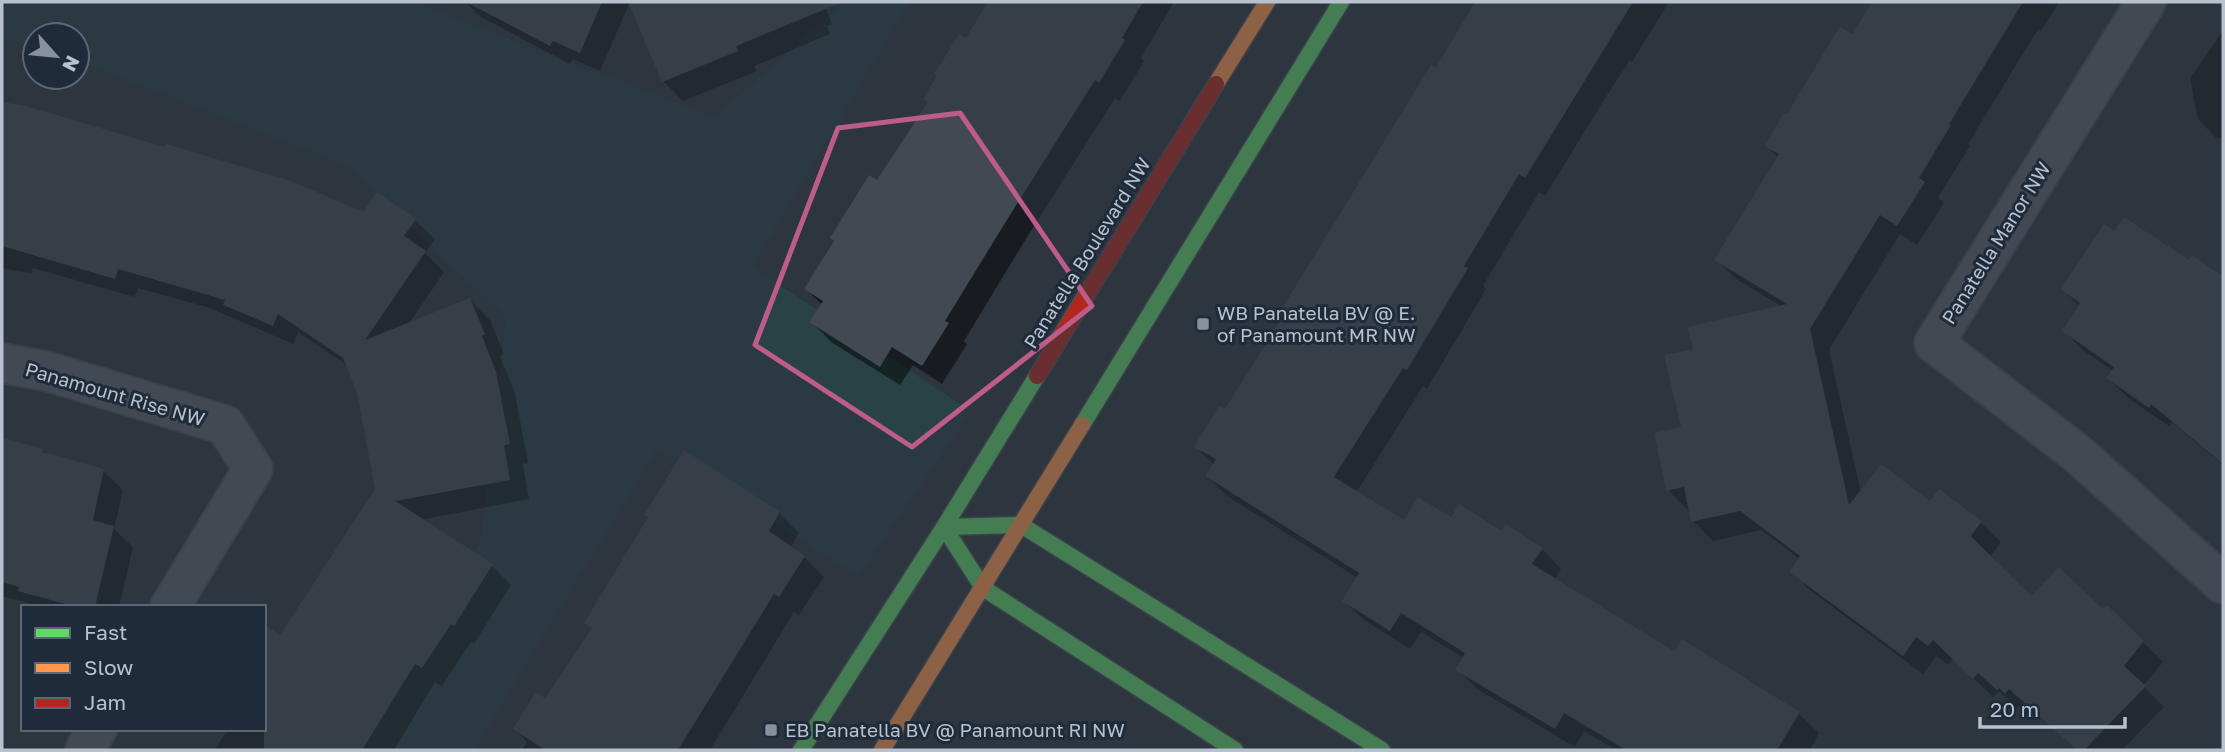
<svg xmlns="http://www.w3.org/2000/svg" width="2225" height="752" font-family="'Golos Text',sans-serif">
  <rect width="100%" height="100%" fill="#2d353f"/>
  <!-- green -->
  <path fill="#294245" d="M 2,2 L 412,2 L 715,117 L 845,2 L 909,2 L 752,267 L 971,411 L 859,576 L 657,449 L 474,750 L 357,750 L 481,540 L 506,317 L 346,165 L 77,60 L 77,35 L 35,35 L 35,45 L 2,39 Z"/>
  <!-- shadow -->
  <path fill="#0007" d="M 465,2 L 823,2 L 832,24 L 827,26 L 830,34 L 754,66 L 757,71 L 683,101 L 663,81 L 630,2 L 600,71 L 573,59 L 570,64 L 481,17 Z
    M 990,2 L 1174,2 L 1141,58 L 1144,61 L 1120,101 L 1115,98 L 1024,242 L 964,341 L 967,344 L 942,384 L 913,365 L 900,385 L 831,342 L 812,322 L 822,305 L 806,289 L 929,102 Z
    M 1476,2 L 1669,2 L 1632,62 L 1630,60 L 1604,100 L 1545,196 L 1539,192 L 1483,286 L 1486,289 L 1427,389 L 1423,386 L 1356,493 L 1404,523 L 1451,520 L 1503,533 L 1542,549 L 1561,569 L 1554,580 L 1675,653 L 1683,642 L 1799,714 L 1819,733 L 1810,750 L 1616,750 L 1584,731 L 1575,747 L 1477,689 L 1457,669 L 1464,658 L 1421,632 L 1410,649 L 1364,620 L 1344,601 L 1358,578 L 1227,496 L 1207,476 L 1214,465 L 1196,447 L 1226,412 Z
    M 1874,2 L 2059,2 L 2041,31 L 2038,29 L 1968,144 L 1970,146 L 1938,197 L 1944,203 L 1917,245 L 1900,234 L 1829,350 L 1861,493 L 1931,503 L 1940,492 L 1981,523 L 2001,542 L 1990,557 L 2031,598 L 2103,612 L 2107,607 L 2163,662 L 2143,686 L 2164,707 L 2122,750 L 2078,750 L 2030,708 L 2026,712 L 2019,706 L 2017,708 L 1999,691 L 1993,697 L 1953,658 L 1948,665 L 1936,656 L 1923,674 L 1811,591 L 1791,571 L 1800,559 L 1761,530 L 1713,541 L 1693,521 L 1690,509 L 1688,510 L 1668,490 L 1683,428 L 1695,351 L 1782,307 L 1736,279 L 1716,259 L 1778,158 L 1767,146 L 1852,36 Z
    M 2223,31 L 2223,137 L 2217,139 L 2198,119 L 2190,78 Z
    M 5,104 L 364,214 L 415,220 L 435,239 L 425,253 L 444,272 L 408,325 L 470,300 L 490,320 L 504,354 L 500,356 L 515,393 L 528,463 L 523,464 L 529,499 L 420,520 L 492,566 L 511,585 L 474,644 L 471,642 L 442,686 L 435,682 L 394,750 L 214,750 L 228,729 L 264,729 L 281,638 L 377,489 L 358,392 L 348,366 L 298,332 L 293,344 L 210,308 L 138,288 L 135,297 L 33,268 L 31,273 L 2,268 L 2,116 Z
    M 2115,233 L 2189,262 L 2193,257 L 2223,279 L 2223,465 L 2172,422 L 2169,426 L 2128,398 L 2108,378 L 2113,371 L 2084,351 L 2064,331 L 2080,307 L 2062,289 Z
    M 2,439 L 43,450 L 48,455 L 103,471 L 123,490 L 114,529 L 133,547 L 119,607 L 35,607 L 33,604 L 2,596 Z
    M 684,453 L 779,513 L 799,533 L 790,548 L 804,557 L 824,577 L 799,615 L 794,612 L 710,750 L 522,750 L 527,742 L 515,729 L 545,700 L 593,630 L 586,623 L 650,518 Z"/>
  <!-- building -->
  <path fill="#424952" d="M 466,2 L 602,2 L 580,53 L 553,41 L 550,46 Z
    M 628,2 L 840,2 L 840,3 L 736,46 L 738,51 L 662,82 Z
    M 988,2 L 1143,2 L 1122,38 L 1125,40 L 1099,83 L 1095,80 L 1005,223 L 945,321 L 949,323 L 922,366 L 892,347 L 880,367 L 809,322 L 823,301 L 804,289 L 834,241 L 830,238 L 869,175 L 877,180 L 928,102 L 923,99 L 937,76 L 934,74 L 959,34 L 966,38 Z
    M 1475,2 L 1633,2 L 1525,178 L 1519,174 L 1464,266 L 1468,268 L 1407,370 L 1403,368 L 1334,477 L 1404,520 L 1418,497 L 1451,517 L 1459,504 L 1502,531 L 1506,524 L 1543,548 L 1532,564 L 1674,651 L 1682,639 L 1800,712 L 1777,750 L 1626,750 L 1564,713 L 1555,729 L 1455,670 L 1465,653 L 1401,613 L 1390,631 L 1342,601 L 1359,573 L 1205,476 L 1216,459 L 1194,447 L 1219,406 L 1225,409 L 1287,310 L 1283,307 L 1316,253 L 1431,65 L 1436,67 Z
    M 1872,2 L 2023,2 L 1949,124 L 1951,125 L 1919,178 L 1925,182 L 1897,226 L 1880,215 L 1810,329 L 1849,505 L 1881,464 L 1930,501 L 1939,489 L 1982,521 L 1971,536 L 2031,596 L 2059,567 L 2103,609 L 2107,605 L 2144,641 L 2124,666 L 2146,686 L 2084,750 L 2077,750 L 2009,689 L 2005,694 L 1999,688 L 1997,690 L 1978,673 L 1973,679 L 1933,640 L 1928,646 L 1916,637 L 1903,656 L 1789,572 L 1800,556 L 1740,511 L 1691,522 L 1684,487 L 1666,491 L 1654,433 L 1681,427 L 1664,355 L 1693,349 L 1687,327 L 1787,304 L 1714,260 L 1779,154 L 1764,146 L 1784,113 L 1787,114 L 1840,26 L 1852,34 Z
    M 2,102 L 26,106 L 165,147 L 166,144 L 291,181 L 363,212 L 377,192 L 416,219 L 404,236 L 426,251 L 365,340 L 470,298 L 485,334 L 482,336 L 496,372 L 510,444 L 504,445 L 510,480 L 395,501 L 493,564 L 454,626 L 451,624 L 422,668 L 415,664 L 362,750 L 264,750 L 264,625 L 280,635 L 375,489 L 357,393 L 343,358 L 278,314 L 273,326 L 223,305 L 225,300 L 118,269 L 115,279 L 2,246 Z
    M 2124,217 L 2189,260 L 2192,255 L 2223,276 L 2223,464 L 2151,404 L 2149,408 L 2106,378 L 2114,367 L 2062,331 L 2080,303 L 2060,289 L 2104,224 L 2114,231 Z
    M 2,438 L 44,449 L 43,452 L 104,469 L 93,520 L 114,526 L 95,607 L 76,607 L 18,591 L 19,587 L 2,582 Z
    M 684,450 L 780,512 L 769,531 L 805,556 L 779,597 L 774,594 L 678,750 L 545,750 L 513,729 L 536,692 L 545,698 L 592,628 L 584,623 L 648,517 L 644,515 Z"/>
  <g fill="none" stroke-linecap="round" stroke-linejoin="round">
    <!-- street casing -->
    <g stroke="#4c5159" stroke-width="42">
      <path id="street" d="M 2146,2 L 1934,343 L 2079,455 L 2223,584
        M 2,363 L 46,371 L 225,425 L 253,469 L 170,607
        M 85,750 L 97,729"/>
    </g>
    <!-- fast casing -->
    <g stroke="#4c5159" stroke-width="19">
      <path id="fast" d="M 1082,425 L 1341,2
        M 944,527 L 1021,525 L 1382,750
        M 944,527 L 983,588 L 1235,750
        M 801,750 L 944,527 L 1037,376"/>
    </g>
    <!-- slow casing -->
    <g stroke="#4c5159" stroke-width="19">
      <path id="slow" d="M 1216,84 L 1267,2
        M 882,750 L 1082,425"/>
    </g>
    <!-- jam casing -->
    <g stroke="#4c5159" stroke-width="19">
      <path id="jam" d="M 1037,376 L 1216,84"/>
    </g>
    <!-- street -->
    <use href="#street" stroke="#5e636b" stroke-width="38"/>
    <!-- fast -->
    <use href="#fast" stroke="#63d668" stroke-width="16"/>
    <!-- slow -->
    <use href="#slow" stroke="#ff974d" stroke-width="16"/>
    <!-- jam -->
    <use href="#jam" stroke="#b3261e" stroke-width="16"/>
  </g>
  <!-- marked area -->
  <path d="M0 0H2225V752H0ZM 960,113 L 1092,306 L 912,447 L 755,345 L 838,128 Z" fill="#2d353f" fill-opacity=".55" fill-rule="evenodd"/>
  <path fill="none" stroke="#be5c89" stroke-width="5" stroke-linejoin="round" d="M 960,113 L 1092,306 L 912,447 L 755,345 L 838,128 Z"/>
  <!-- markers -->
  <g fill="#87909c" stroke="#1f2b3a" stroke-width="2.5">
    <rect x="1196" y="317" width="14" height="14" rx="3.5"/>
    <rect x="764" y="723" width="14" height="14" rx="3.5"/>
  </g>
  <g text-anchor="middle" stroke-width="6" stroke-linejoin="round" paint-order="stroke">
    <!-- street labels -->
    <g font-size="19" fill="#b8c1ce" stroke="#1f2b3a">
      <text transform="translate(1996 243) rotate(-58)" y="7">Panatella Manor NW</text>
      <text transform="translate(1087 253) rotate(-58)" y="7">Panatella Boulevard NW</text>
      <text transform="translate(115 394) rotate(16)" y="7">Panamount Rise NW</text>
    </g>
    <!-- poi labels -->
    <g font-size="19" fill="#b8c1ce" stroke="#1f2b3a" text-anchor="start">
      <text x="1217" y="320">WB Panatella BV @ E.<tspan x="1217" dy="22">of Panamount MR NW</tspan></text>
      <text x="785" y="737">EB Panatella BV @ Panamount RI NW</text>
    </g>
  </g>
  <!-- border -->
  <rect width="2225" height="752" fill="none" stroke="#b8c1ce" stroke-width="7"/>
  <!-- legend -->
  <rect x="21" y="605" width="245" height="126" fill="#1f2b3a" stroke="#5c6775" stroke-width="2"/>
  <rect x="35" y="628" width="35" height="10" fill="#63d668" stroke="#5c6775" stroke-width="2"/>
  <text x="84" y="640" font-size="21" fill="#b8c1ce">Fast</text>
  <rect x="35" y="663" width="35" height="10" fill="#ff974d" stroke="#5c6775" stroke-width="2"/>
  <text x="84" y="675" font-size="21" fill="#b8c1ce">Slow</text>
  <rect x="35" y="698" width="35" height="10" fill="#b3261e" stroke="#5c6775" stroke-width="2"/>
  <text x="84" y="710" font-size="21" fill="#b8c1ce">Jam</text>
  <!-- north arrow -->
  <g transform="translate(56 56) rotate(117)"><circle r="33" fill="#1f2b3a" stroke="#5c6775" stroke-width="2"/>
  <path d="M0-5L12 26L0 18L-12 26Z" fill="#87909c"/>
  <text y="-10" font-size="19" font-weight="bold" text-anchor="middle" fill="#b8c1ce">N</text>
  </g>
  <!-- scale -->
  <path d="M1980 717v10h145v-10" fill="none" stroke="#b8c1ce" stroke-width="3.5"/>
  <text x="1990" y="717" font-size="21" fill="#b8c1ce" stroke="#1f2b3a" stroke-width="5" paint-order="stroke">20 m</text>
</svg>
